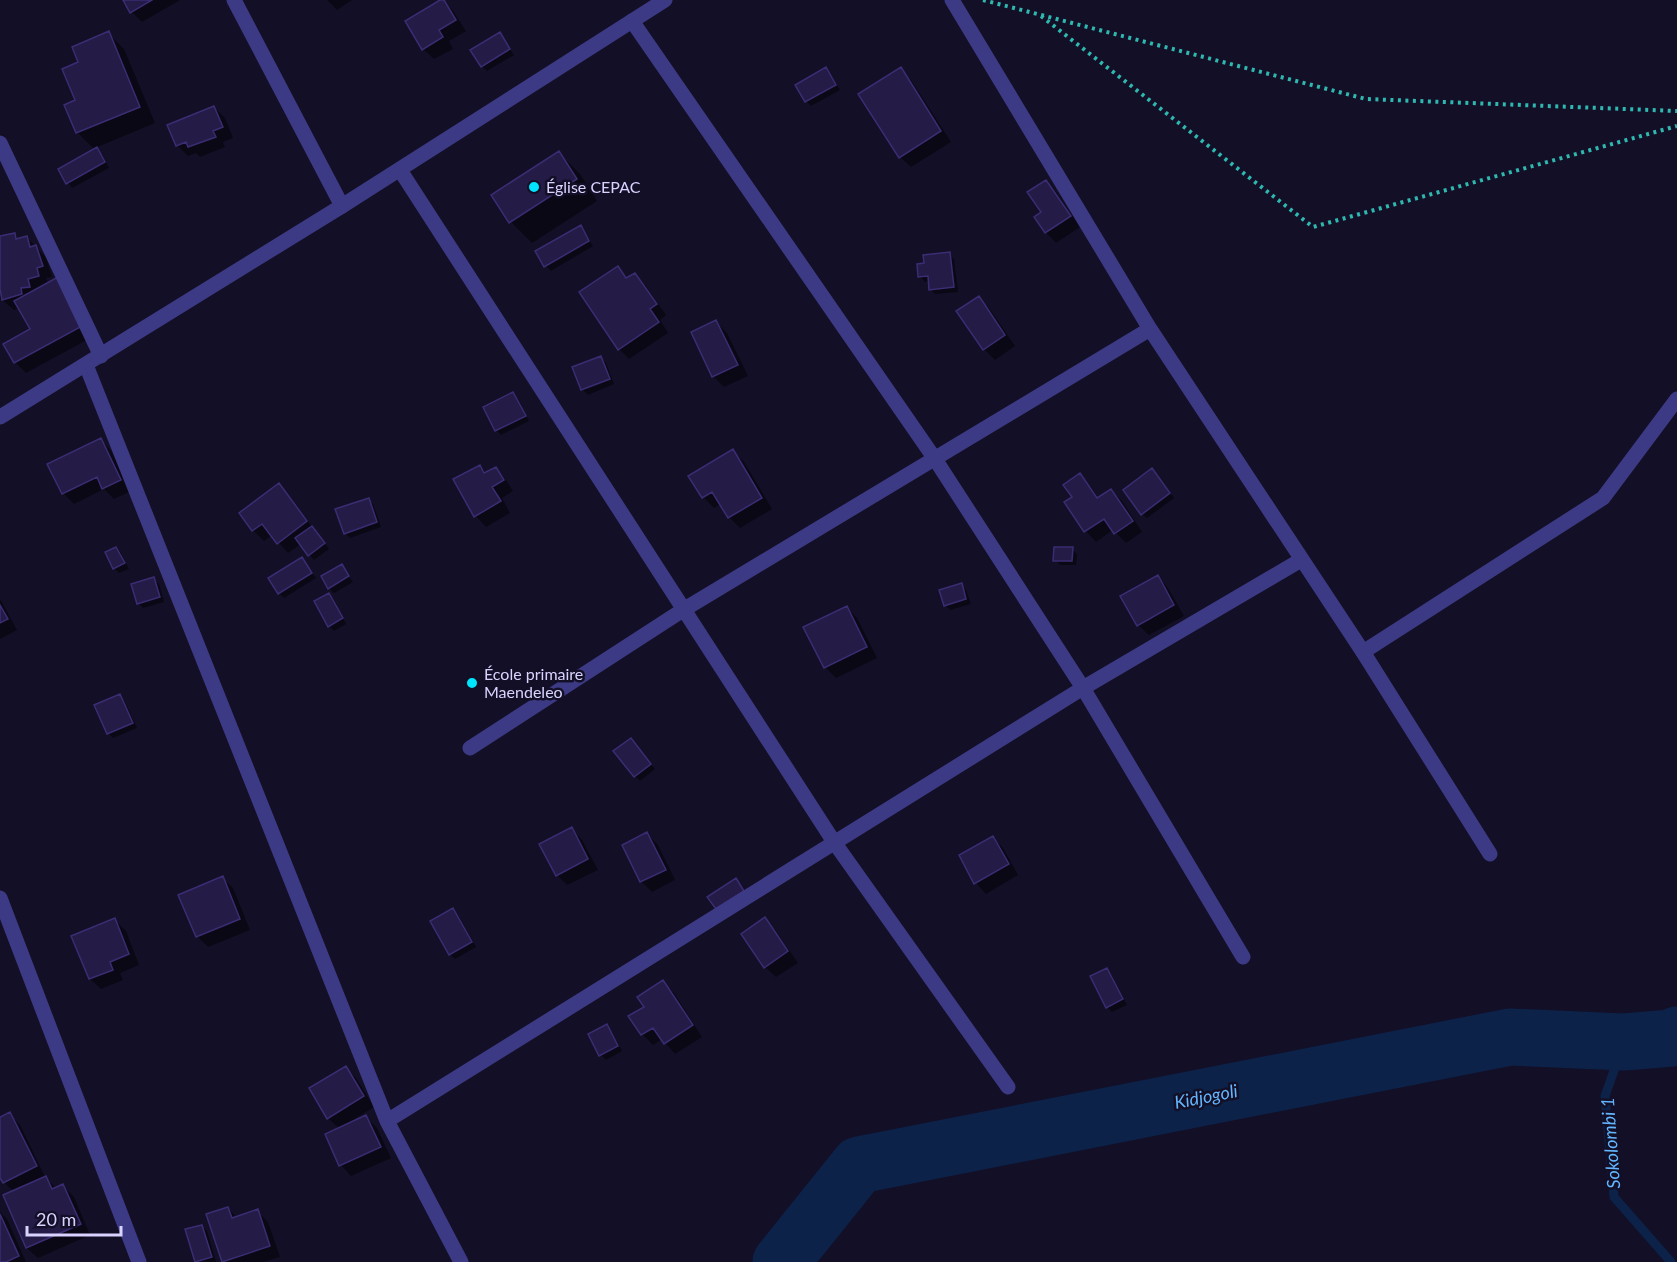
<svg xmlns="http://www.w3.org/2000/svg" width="1677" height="1262" font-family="Lato,sans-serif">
  <rect width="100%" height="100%" fill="#130f26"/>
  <!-- shadow -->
  <path fill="#0007" d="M 125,0 L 180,0 L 142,22 L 132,12 Z
    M 327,0 L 352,0 L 337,10 Z
    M 443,0 L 453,11 L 466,31 L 449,41 L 453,49 L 434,59 L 423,49 Z
    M 108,33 L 124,49 L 155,123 L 95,148 L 102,154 L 109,168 L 72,188 L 60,170 L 95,150 L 77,132 L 80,63 Z
    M 499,34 L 514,55 L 487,71 L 482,66 Z
    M 826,69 L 840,90 L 811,106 L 806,101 Z
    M 900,69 L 911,80 L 951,142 L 911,167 L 900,157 Z
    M 214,107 L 225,118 L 233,138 L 223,142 L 225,147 L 200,157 L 196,153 L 188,156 L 177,145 Z
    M 559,153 L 580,174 L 597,201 L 532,243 L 511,222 L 493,196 Z
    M 1046,181 L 1056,192 L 1080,227 L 1056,243 L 1046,232 L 1044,213 Z
    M 580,226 L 593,246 L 551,271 L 546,266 Z
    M 14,235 L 19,240 L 27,238 L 46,257 L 52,277 L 46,278 L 48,284 L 94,336 L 26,373 L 15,362 L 32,330 L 20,308 L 14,310 L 0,298 L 0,237 Z
    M 949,254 L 954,259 L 958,292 L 935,294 L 930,289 L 930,281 L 925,282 L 920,277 Z
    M 618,268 L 628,278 L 635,275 L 645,285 L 666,315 L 660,320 L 668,333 L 629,359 L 619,349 Z
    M 978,298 L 989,308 L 1015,346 L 995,360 L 984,349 Z
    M 716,322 L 727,333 L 748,376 L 724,387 L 713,376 Z
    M 601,358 L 606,363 L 614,384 L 588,395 L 583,390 L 574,368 Z
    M 513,394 L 518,399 L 529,421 L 501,435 L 496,430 Z
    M 101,440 L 111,451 L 131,491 L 114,499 L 104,489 L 74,504 L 63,493 L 49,465 Z
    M 733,451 L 744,462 L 772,509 L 740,528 L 729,517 L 721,504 L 714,508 L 703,497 L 690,476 Z
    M 479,466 L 487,474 L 496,469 L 506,480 L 513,491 L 502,498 L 510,513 L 486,527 L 476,516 Z
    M 1080,475 L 1090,486 L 1099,499 L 1111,491 L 1122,501 L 1142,532 L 1126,543 L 1113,530 L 1096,542 L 1086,531 L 1066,503 L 1074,498 Z
    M 1157,475 L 1174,498 L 1147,518 L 1142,514 Z
    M 279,485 L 289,496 L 329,549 L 314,560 L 301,544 L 288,553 L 272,535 L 264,541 L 253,530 Z
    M 368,499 L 373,504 L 381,527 L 350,538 L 345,533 Z
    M 116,548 L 121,553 L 129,569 L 119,573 L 114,568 Z
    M 1072,549 L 1077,554 L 1076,565 L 1060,565 L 1055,560 Z
    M 302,559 L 316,578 L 284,598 L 279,593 Z
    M 341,566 L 353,582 L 334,593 L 329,588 Z
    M 1158,577 L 1168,588 L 1184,616 L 1149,635 L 1138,625 Z
    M 154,579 L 159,584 L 164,602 L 143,608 L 138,603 Z
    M 961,585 L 966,590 L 971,604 L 950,610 L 945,605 Z
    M 329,595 L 334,600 L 346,624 L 334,631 L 329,626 Z
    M 0,599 L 17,630 L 0,639 Z
    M 847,608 L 857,618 L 877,658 L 836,678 L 825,667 Z
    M 119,696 L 124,700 L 137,728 L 113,738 L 108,733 Z
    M 636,745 L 655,769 L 640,781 L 635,776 Z
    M 572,829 L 582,840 L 598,870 L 567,885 L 557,875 Z
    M 647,834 L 658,845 L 675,880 L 652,892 L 641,881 Z
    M 993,838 L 1003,848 L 1018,875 L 986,894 L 976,883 Z
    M 222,878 L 233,888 L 250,930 L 208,947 L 197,936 Z
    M 453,910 L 458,915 L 476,947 L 455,959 L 450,954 L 432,922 Z
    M 765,919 L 775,930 L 798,963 L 776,977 L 765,967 Z
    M 115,920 L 126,931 L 139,965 L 120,973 L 123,980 L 101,989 L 90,979 Z
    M 1106,969 L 1111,974 L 1127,1005 L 1112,1012 L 1107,1007 Z
    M 663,982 L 674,993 L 702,1037 L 675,1054 L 662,1039 L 653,1045 L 642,1034 L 631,1017 L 646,1007 Z
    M 606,1026 L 611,1031 L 622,1051 L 606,1060 L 601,1055 Z
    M 346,1068 L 356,1078 L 374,1107 L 346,1124 L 347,1126 L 366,1117 L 377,1128 L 391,1158 L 351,1176 L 341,1165 L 327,1135 L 340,1129 L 328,1118 Z
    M 9,1114 L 20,1125 L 45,1177 L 57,1189 L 63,1186 L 74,1197 L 90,1235 L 38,1258 L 27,1248 L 5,1196 L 14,1192 L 4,1182 L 0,1174 L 0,1119 Z
    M 228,1208 L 237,1218 L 257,1211 L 268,1222 L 280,1257 L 263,1262 L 225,1262 Z
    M 0,1212 L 7,1219 L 26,1262 L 0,1262 Z
    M 202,1226 L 207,1231 L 216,1262 L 196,1261 Z"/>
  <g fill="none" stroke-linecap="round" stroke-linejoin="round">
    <!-- stream -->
    <path stroke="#0c2248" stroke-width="9" d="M 1624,1042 L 1605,1096 L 1614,1197 L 1671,1262"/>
    <!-- river -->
    <path stroke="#0c2248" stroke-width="57" d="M 781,1262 L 859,1165 L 1510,1037 L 1624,1042 L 1672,1038 L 1677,1035"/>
  </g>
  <!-- building -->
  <path fill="#241b47" stroke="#3b2d73" stroke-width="1.5" d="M 123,0 L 152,0 L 130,13 Z
    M 440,0 L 444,0 L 456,20 L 439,30 L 443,37 L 422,50 L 405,21 Z
    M 109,31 L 140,107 L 76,133 L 64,105 L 75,100 L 62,69 L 78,62 L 72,47 Z
    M 500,32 L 510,49 L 481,67 L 470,50 Z
    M 826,67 L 836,85 L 805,102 L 795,85 Z
    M 901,67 L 941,131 L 899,158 L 858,94 Z
    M 214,106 L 223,127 L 213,131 L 216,137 L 188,147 L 186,142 L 176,146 L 167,125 Z
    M 97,147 L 105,162 L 66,184 L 58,169 Z
    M 559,151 L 577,179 L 509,223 L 491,195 Z
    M 1046,180 L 1071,216 L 1045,233 L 1034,217 L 1041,212 L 1027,192 Z
    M 581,225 L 589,241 L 544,267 L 535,251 Z
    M 15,233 L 16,239 L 27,236 L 30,247 L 36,245 L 43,266 L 37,268 L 39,276 L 28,279 L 30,287 L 21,288 L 22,294 L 2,300 L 0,289 L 0,236 Z
    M 950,252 L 954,287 L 929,290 L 928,276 L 918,277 L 917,264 L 924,263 L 923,255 Z
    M 618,266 L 626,278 L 635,273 L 657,304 L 650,309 L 659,322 L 618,350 L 579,292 Z
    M 58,277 L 84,325 L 14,363 L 3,344 L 30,329 L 14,301 Z
    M 979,296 L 1005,335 L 983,350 L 956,311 Z
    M 716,320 L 738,365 L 712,377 L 691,332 Z
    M 601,356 L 610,379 L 581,390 L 572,367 Z
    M 513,392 L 526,416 L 495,431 L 483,407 Z
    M 101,438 L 121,480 L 102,489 L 97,477 L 62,494 L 47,464 Z
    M 733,449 L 762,498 L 728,518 L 712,492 L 702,498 L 688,476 Z
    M 480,465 L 484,473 L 496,467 L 504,480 L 492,487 L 501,501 L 474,517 L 453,479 Z
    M 1152,468 L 1170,493 L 1141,515 L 1123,490 Z
    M 1080,473 L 1097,498 L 1111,489 L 1133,521 L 1114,534 L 1104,519 L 1084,532 L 1064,502 L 1072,497 L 1063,485 Z
    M 279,483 L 307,521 L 277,544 L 262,524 L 252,531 L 239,513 Z
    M 369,498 L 377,522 L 344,534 L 335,509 Z
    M 312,526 L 325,543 L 308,556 L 295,538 Z
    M 116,547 L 125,563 L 113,569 L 105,552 Z
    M 1054,547 L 1073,547 L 1072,561 L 1053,561 Z
    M 302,557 L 312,573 L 278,594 L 268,578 Z
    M 342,564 L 349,576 L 328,589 L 321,576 Z
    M 1158,575 L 1174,605 L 1137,626 L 1120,596 Z
    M 154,577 L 160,597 L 137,604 L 131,584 Z
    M 962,583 L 966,599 L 944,606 L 939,590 Z
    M 329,593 L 343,618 L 328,627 L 314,601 Z
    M 0,605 L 8,619 L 0,623 Z
    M 847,606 L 867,647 L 824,668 L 803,627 Z
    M 120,694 L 133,723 L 107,734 L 94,705 Z
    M 631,738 L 651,764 L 634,777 L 613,751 Z
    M 572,827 L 588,859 L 556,876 L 539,844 Z
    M 647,832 L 666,870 L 640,882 L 622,845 Z
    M 993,836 L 1009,864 L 974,884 L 959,855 Z
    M 223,876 L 240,919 L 196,937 L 178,895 Z
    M 736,878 L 744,891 L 716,909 L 707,897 Z
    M 453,908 L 472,942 L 449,955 L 430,921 Z
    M 765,917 L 788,951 L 764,968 L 741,934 Z
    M 115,918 L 129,954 L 110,962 L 113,970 L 89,979 L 71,936 Z
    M 1107,968 L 1123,999 L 1106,1008 L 1090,976 Z
    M 663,980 L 693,1025 L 664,1044 L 653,1028 L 641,1035 L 628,1016 L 644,1007 L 637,997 Z
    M 607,1024 L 618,1046 L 599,1056 L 588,1034 Z
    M 346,1066 L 364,1096 L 327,1119 L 309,1088 Z
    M 10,1112 L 37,1166 L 3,1183 L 0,1178 L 0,1117 Z
    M 366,1115 L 381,1147 L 339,1166 L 325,1134 Z
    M 46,1176 L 52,1189 L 63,1184 L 81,1224 L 26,1248 L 3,1195 Z
    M 228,1207 L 232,1218 L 258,1209 L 270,1246 L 222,1262 L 206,1214 Z
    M 0,1214 L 19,1256 L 6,1262 L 0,1262 Z
    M 202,1225 L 212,1257 L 195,1262 L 185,1229 Z"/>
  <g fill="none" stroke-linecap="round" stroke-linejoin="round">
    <!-- path -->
    <path stroke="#2fb8b0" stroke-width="4" stroke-dasharray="3 4.5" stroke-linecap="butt" d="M 983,0 L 1366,99 L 1677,111
      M 1041,16 L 1313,227 L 1677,126"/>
    <!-- service -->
    <path stroke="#3d3a85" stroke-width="15" d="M 1363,652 L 1603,498 L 1677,399"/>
    <!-- minor -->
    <path stroke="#3d3a85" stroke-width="15" d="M 234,0 L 342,206
      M 952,0 L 1150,329 L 1363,652 L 1490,854
      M 632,21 L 935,459 L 1083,688 L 1243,957
      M 0,143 L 101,356
      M 400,170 L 834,842 L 1008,1087
      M 86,365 L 387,1121 L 461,1262
      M 470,748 L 683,610 L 1150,329
      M 0,898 L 139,1262
      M 387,1121 L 1083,688 L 1301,560"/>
    <!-- tertiary -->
    <path stroke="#3d3a85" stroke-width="15" d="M 0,417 L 342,206 L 665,0"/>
  </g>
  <!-- markers -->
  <g fill="#00e5ff" stroke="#130f26" stroke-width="2">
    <circle cx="534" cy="187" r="6"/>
    <circle cx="472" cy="683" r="6"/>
  </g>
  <g text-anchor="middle" stroke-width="5" stroke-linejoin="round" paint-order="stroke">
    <!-- poi labels -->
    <g font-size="16" fill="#d9d4ff" stroke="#130f26" text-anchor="start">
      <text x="546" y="193">Église CEPAC</text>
      <text x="484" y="680">École primaire<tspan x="484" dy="18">Maendeleo</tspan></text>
    </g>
    <!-- water labels -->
    <g font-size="18" font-style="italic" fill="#62b6ff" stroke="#130f26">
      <text transform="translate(1206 1097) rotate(-11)" y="6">Kidjogoli</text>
      <text transform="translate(1611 1143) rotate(-94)" y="6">Sokolombi 1</text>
    </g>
  </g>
  <!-- scale -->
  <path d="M27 1226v9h94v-9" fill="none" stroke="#d9d4ff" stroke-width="3"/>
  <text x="36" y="1226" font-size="18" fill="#d9d4ff" stroke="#130f26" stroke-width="4.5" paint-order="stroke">20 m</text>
</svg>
